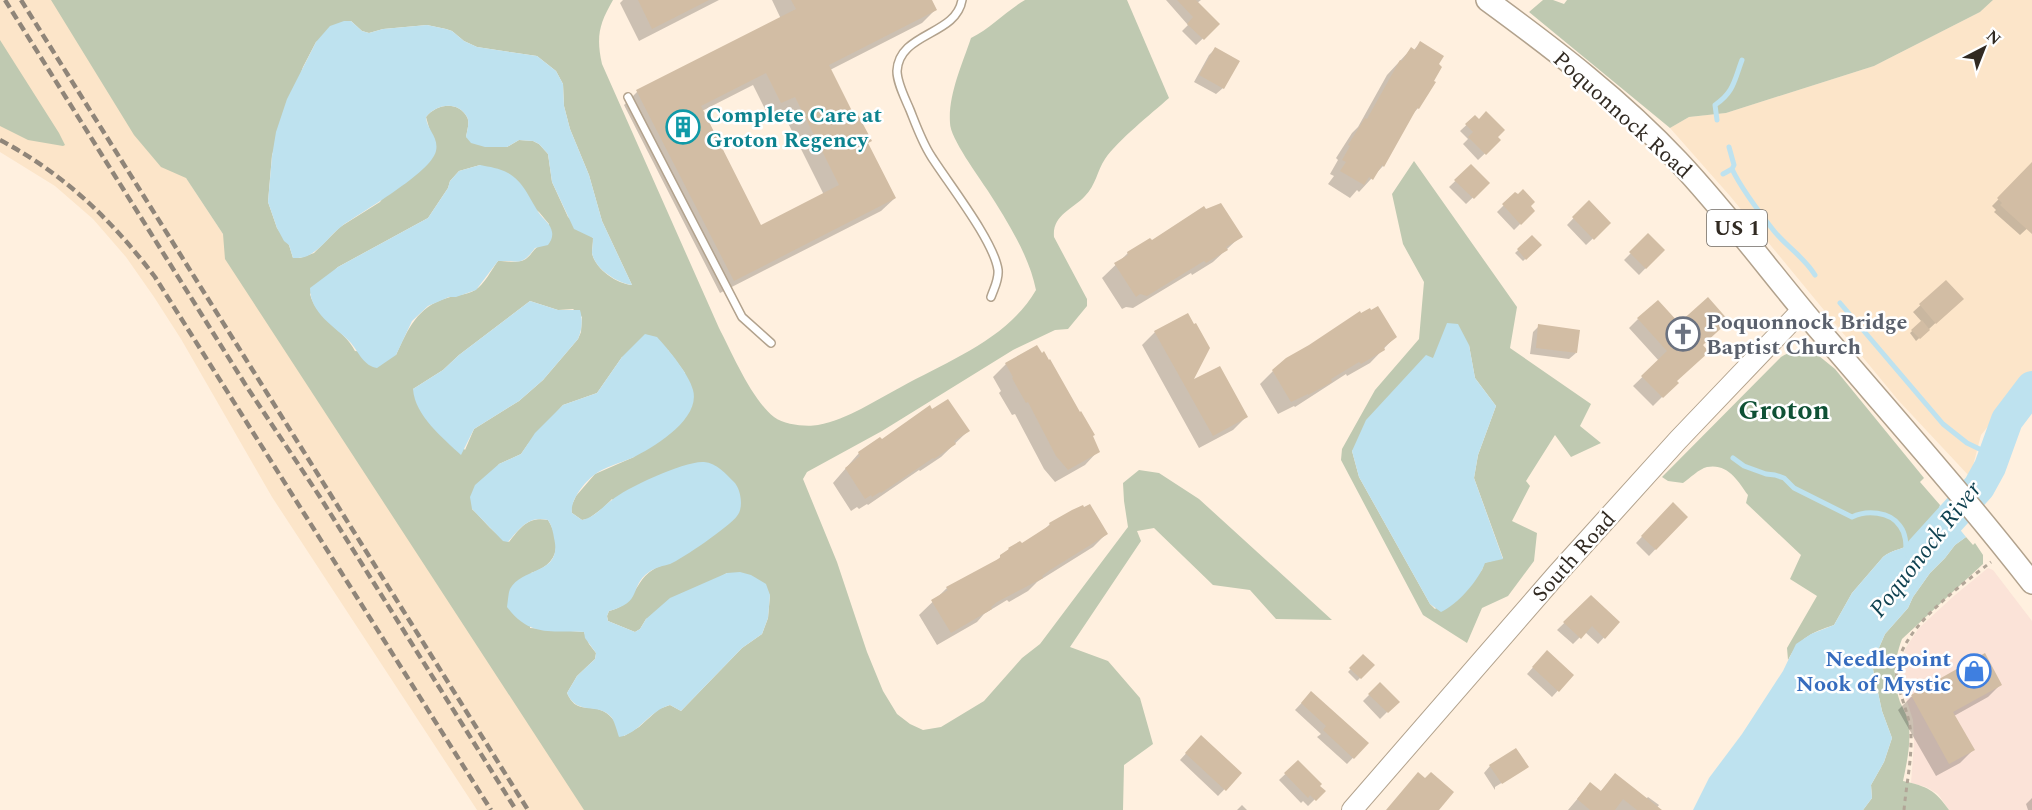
<svg xmlns="http://www.w3.org/2000/svg" width="2032" height="810" font-family="Spectral,serif">
  <rect width="100%" height="100%" fill="#fff0df"/>
  <!-- commercial -->
  <path fill="#fbe3d8" d="M 1988,568 L 1993,570 L 2032,621 L 2032,810 L 1949,810 L 1938,794 L 1926,787 L 1911,783 L 1914,743 L 1913,720 L 1902,686 L 1900,669 L 1905,649 L 1919,628 L 1955,595 Z"/>
  <!-- built -->
  <path fill="#fce5c9" d="M 0,0 L 69,0 L 223,234 L 587,810 L 477,810 L 272,497 L 181,339 L 154,297 L 126,257 L 93,219 L 55,186 L 0,152 Z
    M 1993,0 L 2032,0 L 2032,373 L 1981,435 L 1970,477 L 1898,400 L 1730,196 L 1670,128 L 1689,117 L 1726,113 L 1874,66 L 1980,12 Z"/>
  <!-- green -->
  <path fill="#bfc9b1" fill-rule="evenodd" d="M 51,0 L 613,0 C 599,24 596,37 602,64 L 719,328 C 732,353 752,400 774,417 C 785,425 806,427 818,425 C 849,419 874,401 901,387 C 948,361 1008,339 1036,290 C 1029,255 1007,221 988,191 C 979,177 950,138 950,123 C 948,95 962,65 971,38 C 991,28 1006,11 1025,0 L 1127,0 L 1169,98 C 1151,114 1118,140 1105,159 C 1097,171 1096,185 1085,196 C 1072,210 1052,215 1054,237 L 1087,299 L 1087,306 L 1068,329 L 1055,330 L 1013,350 L 882,431 L 807,472 L 803,479 L 837,562 L 867,652 L 883,691 L 897,714 L 910,724 L 923,730 L 941,727 L 984,701 L 1022,658 L 1040,644 L 1128,527 L 1124,501 L 1123,483 L 1139,470 L 1159,473 L 1199,499 L 1332,620 L 1276,619 L 1250,590 L 1213,585 L 1154,528 L 1137,531 L 1141,541 L 1070,647 L 1108,661 L 1140,698 L 1153,744 L 1124,765 L 1123,810 L 584,810 L 225,259 L 223,234 L 186,178 L 161,167 L 134,135 ZM 351,21 L 362,31 L 369,33 L 383,29 L 427,25 L 446,29 L 452,31 L 464,41 L 477,47 L 537,56 L 556,71 L 563,84 L 564,106 L 570,129 L 589,175 L 602,221 L 632,285 C 617,284 595,269 592,253 C 592,249 593,243 593,238 L 568,217 L 552,182 L 548,154 L 539,144 L 533,141 L 519,140 L 507,147 L 466,137 C 467,131 470,122 467,117 C 458,100 436,104 426,117 L 430,131 L 380,202 L 340,227 L 314,253 L 300,258 L 293,258 L 289,245 L 277,228 L 268,202 L 272,155 L 303,67 L 316,42 ZM 480,165 L 539,212 L 549,224 L 541,245 C 534,248 533,253 527,258 C 521,264 507,261 498,261 C 492,269 484,285 475,290 C 467,295 456,295 447,298 C 417,307 408,329 396,355 L 355,351 C 344,329 317,320 310,294 L 338,267 L 428,218 L 448,188 L 450,181 L 459,171 ZM 530,301 L 558,310 L 573,309 L 582,317 L 581,332 L 578,339 L 543,380 L 519,401 L 474,429 L 465,450 L 413,389 L 443,370 L 459,355 ZM 668,350 L 685,373 L 634,457 L 595,474 L 576,496 L 571,507 L 572,513 L 582,520 L 588,519 L 603,508 L 612,499 L 671,563 C 630,571 643,603 609,611 L 607,616 L 608,621 L 635,632 L 640,629 L 646,619 L 727,573 L 770,595 L 768,618 L 762,634 L 742,648 L 681,711 L 670,705 L 659,709 L 639,727 L 624,736 C 619,728 612,715 603,711 C 588,704 576,714 567,693 L 577,676 L 595,659 L 596,653 L 589,644 L 584,632 L 530,628 L 531,573 C 559,564 562,543 548,520 C 528,516 520,528 509,542 C 495,536 484,520 472,509 L 499,464 L 521,454 L 528,444 L 563,405 L 597,393 L 622,357 Z
    M 1543,0 L 1553,0 L 1564,4 L 1567,0 L 1993,0 L 1980,12 L 1874,66 L 1726,113 L 1689,117 L 1670,128 L 1529,12 Z
    M 0,40 L 59,133 L 65,145 L 63,146 L 28,140 L 0,126 Z
    M 1414,161 L 1517,307 L 1510,348 L 1591,404 L 1580,426 L 1601,443 L 1571,457 L 1555,435 L 1526,481 L 1530,486 L 1512,521 L 1537,533 L 1534,561 L 1508,596 L 1482,608 L 1467,643 L 1423,615 L 1341,460 L 1342,449 L 1375,390 L 1419,339 L 1424,282 L 1403,244 L 1392,194 ZM 1469,345 L 1475,378 L 1496,406 L 1478,455 L 1474,478 L 1503,558 L 1484,563 L 1482,570 L 1435,609 L 1430,604 L 1359,477 L 1352,451 L 1433,358 Z
    M 1808,347 L 1835,369 L 1924,478 L 1920,482 L 1940,505 C 1935,524 1927,536 1909,545 C 1900,550 1891,550 1883,557 L 1852,593 L 1834,625 C 1811,633 1800,637 1788,660 L 1787,648 L 1817,596 L 1790,579 L 1801,555 L 1746,503 L 1748,495 C 1738,481 1728,463 1707,467 C 1699,469 1690,478 1683,483 L 1668,481 L 1662,477 L 1781,357 C 1790,351 1799,352 1808,347 Z
    M 1966,537 L 1973,545 L 1975,543 L 1983,555 L 1983,564 L 1902,639 C 1894,661 1892,679 1900,702 C 1903,708 1906,714 1908,720 C 1912,739 1907,762 1903,781 C 1928,787 1934,789 1949,810 L 1863,810 L 1872,798 L 1871,785 L 1884,762 L 1892,738 L 1882,711 L 1873,669 L 1878,650 L 1885,634 L 1908,608 L 1913,597 L 1930,573 L 1945,558 L 1955,545 Z"/>
  <!-- water -->
  <path fill="#bee2ef" d="M 344,21 L 351,21 L 362,31 L 369,33 L 383,29 L 427,25 L 446,29 L 452,31 L 464,41 L 477,47 L 537,56 L 556,71 L 563,84 L 564,106 L 570,129 L 589,175 L 602,221 L 632,285 C 617,283 595,269 592,253 C 592,249 593,243 593,238 L 574,229 L 552,182 L 548,154 L 539,144 L 533,141 L 519,140 L 507,147 L 485,147 L 471,143 L 466,137 C 467,131 470,122 467,117 C 458,100 436,104 426,117 C 427,130 439,137 436,151 C 431,173 361,212 342,226 C 331,234 323,247 311,254 C 305,258 300,258 293,258 L 289,245 L 284,241 L 277,228 L 268,202 L 272,156 L 276,132 L 287,99 L 316,42 L 330,26 Z
    M 480,165 C 490,167 499,168 508,173 C 524,182 529,198 539,213 C 543,219 551,224 552,232 C 553,237 551,241 548,245 L 535,248 C 521,267 520,260 498,261 L 476,290 L 456,297 L 449,297 L 428,306 L 412,321 L 396,355 L 377,368 C 364,366 359,353 351,343 C 335,326 310,314 310,288 L 338,267 L 428,218 L 448,188 L 450,181 L 459,171 Z
    M 530,301 L 558,310 L 580,310 C 583,320 582,330 578,339 L 543,380 L 519,401 L 474,429 L 461,455 C 443,438 415,416 413,389 L 443,370 L 459,355 Z
    M 1447,323 L 1458,324 L 1469,345 L 1475,378 L 1496,406 L 1478,455 L 1474,478 L 1503,559 L 1485,563 C 1479,580 1457,605 1441,612 L 1430,604 L 1359,477 L 1352,451 L 1366,420 L 1426,355 L 1433,358 Z
    M 645,334 L 657,337 C 668,349 689,374 693,390 C 701,419 654,447 632,458 C 620,463 604,467 594,475 C 584,483 570,500 572,513 L 582,520 C 594,518 602,507 612,500 C 625,488 687,460 704,462 C 717,463 726,474 734,482 C 741,489 744,508 737,516 C 730,526 682,559 670,564 C 663,566 656,567 649,572 C 628,587 644,602 609,611 L 607,616 L 608,621 L 635,632 L 640,629 L 646,619 L 670,598 L 727,573 L 740,572 L 751,575 L 766,584 L 770,595 L 768,618 L 762,634 L 742,648 L 681,711 L 670,705 C 650,710 639,734 619,737 C 617,731 615,723 612,718 C 599,701 577,717 567,693 L 577,676 L 595,659 L 596,653 L 585,638 L 584,632 C 551,630 530,638 507,607 C 508,601 508,594 510,589 C 523,566 563,575 554,538 C 553,532 552,526 548,520 C 529,515 520,528 508,542 L 503,541 L 472,509 L 470,497 L 475,485 L 499,464 L 521,454 L 535,433 L 563,405 L 597,393 L 622,357 Z
    M 1940,505 L 1966,537 L 1955,545 L 1945,558 L 1930,573 L 1913,597 L 1908,608 L 1885,634 L 1878,650 L 1873,669 L 1882,711 L 1892,738 L 1884,762 L 1871,785 L 1872,798 L 1863,810 L 1693,810 L 1709,778 L 1742,734 L 1783,671 L 1796,644 L 1811,634 L 1834,625 L 1852,593 L 1883,557 C 1891,550 1900,550 1909,545 C 1927,536 1935,524 1940,505 Z"/>
  <!-- shadow -->
  <path fill="#0003" fill-rule="evenodd" d="M 623,0 L 719,0 L 639,41 L 620,3 Z
    M 772,0 L 930,0 L 935,10 L 922,23 L 830,70 L 895,198 L 881,211 L 720,293 L 624,105 L 637,92 L 781,19 ZM 753,85 L 768,115 L 781,109 L 824,195 L 760,227 L 702,111 Z
    M 1166,0 L 1201,0 L 1197,3 L 1218,24 L 1196,45 L 1182,31 L 1188,25 Z
    M 1420,43 L 1418,108 L 1412,115 L 1383,166 L 1359,192 L 1357,190 L 1350,198 L 1328,184 L 1334,176 L 1330,174 L 1338,160 L 1336,158 L 1352,133 L 1358,127 L 1387,75 L 1411,49 L 1413,51 Z
    M 1215,49 L 1223,88 L 1216,94 L 1194,82 L 1209,55 Z
    M 1475,117 L 1499,140 L 1478,160 L 1463,144 L 1468,139 L 1460,131 Z
    M 1471,166 L 1488,183 L 1466,204 L 1449,187 Z
    M 2032,170 L 2032,224 L 2020,235 L 1994,212 L 1996,210 L 1992,206 L 2026,171 Z
    M 1515,194 L 1533,211 L 1514,230 L 1497,212 Z
    M 1589,202 L 1609,223 L 1586,245 L 1567,225 Z
    M 1241,236 L 1213,262 L 1192,275 L 1191,273 L 1133,308 L 1126,307 L 1122,309 L 1102,278 L 1128,253 L 1151,242 Z
    M 1648,236 L 1663,250 L 1639,275 L 1624,260 Z
    M 1532,237 L 1540,245 L 1523,261 L 1515,253 Z
    M 1946,282 L 1955,305 L 1916,341 L 1910,333 L 1922,322 L 1913,312 Z
    M 1638,319 L 1701,345 L 1675,382 L 1676,383 L 1653,406 L 1633,386 L 1659,361 L 1629,328 Z
    M 1194,326 L 1190,383 L 1246,417 L 1233,430 L 1199,448 L 1142,345 L 1155,332 Z
    M 1539,326 L 1576,353 L 1569,359 L 1530,354 L 1533,332 Z
    M 1395,337 L 1370,363 L 1347,376 L 1346,374 L 1295,407 L 1294,406 L 1278,414 L 1260,384 L 1273,371 Z
    M 1041,355 L 1092,436 L 1098,451 L 1085,465 L 1055,482 L 1044,469 L 1015,414 L 1012,415 L 999,393 L 1001,391 L 993,377 L 1006,364 Z
    M 968,431 L 941,457 L 920,471 L 919,470 L 868,505 L 867,504 L 859,509 L 857,507 L 851,511 L 833,483 L 859,453 L 881,441 Z
    M 1673,504 L 1686,517 L 1649,556 L 1636,543 Z
    M 1050,524 L 1106,534 L 1093,547 L 1037,582 L 1028,591 L 1009,602 L 1007,600 L 984,614 L 977,622 L 937,645 L 919,615 L 947,588 L 995,562 L 1009,549 L 1021,545 L 1043,531 Z
    M 1591,597 L 1618,622 L 1598,644 L 1585,632 L 1573,644 L 1557,630 Z
    M 1547,652 L 1572,675 L 1552,697 L 1527,674 Z
    M 1984,655 L 2001,684 L 1988,697 L 1954,716 L 1973,750 L 1960,763 L 1936,776 L 1898,710 L 1911,697 Z
    M 1363,656 L 1373,665 L 1357,681 L 1348,672 Z
    M 1380,684 L 1397,702 L 1380,719 L 1363,701 Z
    M 1311,693 L 1367,743 L 1347,764 L 1317,737 L 1321,734 L 1295,710 Z
    M 1201,737 L 1240,773 L 1218,796 L 1180,760 Z
    M 1298,762 L 1323,791 L 1308,806 L 1303,801 L 1301,803 L 1279,780 Z
    M 1490,766 L 1527,767 L 1495,787 L 1495,790 L 1484,773 Z
    M 1615,775 L 1646,799 L 1648,797 L 1659,805 L 1655,810 L 1568,810 L 1590,784 L 1600,792 Z
    M 2032,798 L 2032,810 L 2028,810 L 2026,804 Z
    M 1242,805 L 1247,810 L 1237,810 Z"/>
  <g fill="none" stroke-linecap="round" stroke-linejoin="round">
    <!-- stream -->
    <path stroke="#bee2ef" stroke-width="5" d="M 1717,120 L 1715,105 C 1734,92 1734,81 1742,60
      M 1729,147 L 1734,165 L 1732,169 C 1742,190 1759,212 1774,231 C 1787,247 1804,257 1815,275
      M 1723,174 L 1732,169
      M 1840,303 L 1943,424 L 1967,443 L 1994,456
      M 1733,458 L 1744,466 L 1766,474 L 1775,475 L 1784,478 L 1794,488 L 1852,517 C 1866,510 1890,511 1900,526 C 1906,534 1906,543 1906,553"/>
    <!-- river -->
    <path stroke="#bee2ef" stroke-width="32" d="M 1921,551 L 1979,487 L 1990,467 L 2007,420 L 2032,387"/>
  </g>
  <!-- building -->
  <path fill="#d2bda4" fill-rule="evenodd" d="M 638,0 L 709,0 L 652,29 Z
    M 791,0 L 932,0 L 937,10 L 829,65 L 853,113 L 856,111 L 872,141 L 868,143 L 896,198 L 734,281 L 636,90 L 796,9 ZM 766,73 L 781,103 L 795,97 L 839,185 L 761,225 L 701,106 Z
    M 1177,0 L 1196,0 L 1220,24 L 1204,40 L 1187,24 L 1193,17 Z
    M 1420,41 L 1444,56 L 1439,64 L 1442,67 L 1434,81 L 1436,82 L 1419,109 L 1417,108 L 1384,167 L 1382,165 L 1373,180 L 1369,177 L 1364,185 L 1340,171 L 1346,162 L 1342,160 L 1350,146 L 1348,145 L 1365,118 L 1367,119 L 1400,60 L 1402,61 L 1411,47 L 1415,50 Z
    M 1215,47 L 1240,61 L 1224,89 L 1199,75 Z
    M 1486,111 L 1505,130 L 1498,137 L 1501,140 L 1486,155 L 1468,137 L 1473,132 L 1465,124 L 1475,115 L 1479,119 Z
    M 2032,162 L 2032,234 L 2000,205 L 2002,203 L 1997,198 Z
    M 1471,164 L 1490,183 L 1474,199 L 1454,180 Z
    M 1523,189 L 1535,202 L 1531,206 L 1535,211 L 1521,225 L 1502,204 L 1515,192 L 1518,194 Z
    M 1589,200 L 1611,223 L 1594,240 L 1572,217 Z
    M 1221,203 L 1243,237 L 1226,247 L 1228,250 L 1206,263 L 1204,261 L 1147,296 L 1140,294 L 1136,297 L 1114,263 L 1128,255 L 1127,252 L 1150,238 L 1152,240 L 1204,206 L 1206,209 Z
    M 1648,233 L 1665,250 L 1646,269 L 1629,252 Z
    M 1532,235 L 1542,245 L 1526,260 L 1517,249 Z
    M 1946,280 L 1964,299 L 1936,324 L 1919,304 Z
    M 1708,297 L 1729,321 L 1703,345 L 1709,352 L 1677,381 L 1679,383 L 1663,398 L 1641,376 L 1667,351 L 1637,318 L 1658,300 L 1679,323 Z
    M 1378,306 L 1397,337 L 1384,347 L 1385,350 L 1361,364 L 1359,362 L 1331,379 L 1332,382 L 1308,395 L 1308,394 L 1291,402 L 1272,370 L 1286,358 L 1309,345 L 1360,311 L 1361,313 L 1370,308 L 1371,310 Z
    M 1188,313 L 1194,324 L 1196,323 L 1210,348 L 1194,379 L 1220,366 L 1248,417 L 1213,436 L 1154,331 Z
    M 1922,320 L 1930,330 L 1920,339 L 1911,330 Z
    M 1538,324 L 1580,330 L 1577,353 L 1536,348 Z
    M 1037,345 L 1042,353 L 1044,351 L 1049,360 L 1050,359 L 1080,412 L 1081,411 L 1095,435 L 1093,436 L 1100,452 L 1068,470 L 1056,456 L 1028,402 L 1026,403 L 1012,378 L 1013,377 L 1005,363 Z
    M 948,399 L 970,431 L 954,441 L 956,444 L 934,459 L 933,458 L 881,493 L 880,492 L 872,497 L 871,495 L 865,499 L 845,468 L 860,456 L 858,452 L 880,437 L 882,439 L 930,405 L 932,409 Z
    M 1673,502 L 1688,517 L 1656,550 L 1641,536 Z
    M 1090,504 L 1108,534 L 1050,570 L 1042,576 L 1043,578 L 997,602 L 991,607 L 992,609 L 951,633 L 931,600 L 948,590 L 946,587 L 1000,558 L 1000,555 L 1009,549 L 1008,548 L 1020,541 L 1022,543 L 1050,525 L 1049,523 L 1072,510 L 1083,505 L 1084,507 Z
    M 1591,595 L 1620,622 L 1605,639 L 1592,626 L 1581,639 L 1563,622 Z
    M 1547,650 L 1574,675 L 1559,692 L 1532,667 Z
    M 1985,653 L 2002,685 L 1953,712 L 1975,750 L 1949,764 L 1911,695 Z
    M 1363,654 L 1375,665 L 1361,679 L 1349,668 Z
    M 1380,682 L 1400,702 L 1388,713 L 1368,694 Z
    M 1311,691 L 1369,743 L 1354,759 L 1323,730 L 1326,726 L 1301,703 Z
    M 1201,735 L 1242,773 L 1226,791 L 1185,753 Z
    M 1516,748 L 1529,767 L 1502,784 L 1489,765 Z
    M 1298,760 L 1322,784 L 1320,786 L 1326,791 L 1316,801 L 1310,795 L 1308,798 L 1284,773 Z
    M 1418,772 L 1425,778 L 1431,772 L 1454,792 L 1439,810 L 1386,810 Z
    M 1615,773 L 1662,810 L 1637,810 L 1623,799 L 1615,810 L 1590,810 L 1577,799 L 1590,782 L 1601,791 Z"/>
  <g fill="none" stroke-linecap="round" stroke-linejoin="round">
    <!-- lane casing -->
    <g stroke="#b2a28d" stroke-width="10">
      <path id="lane" d="M 962,0 C 956,36 899,32 897,71 C 897,83 905,98 910,110 C 916,125 922,142 931,156 C 948,183 994,241 998,270 C 999,280 994,288 991,297
        M 628,97 L 742,317 L 771,343"/>
    </g>
    <!-- secondary casing -->
    <g stroke="#b2a28d" stroke-width="22">
      <path id="secondary" d="M 1352,810 L 1557,574 L 1678,440 L 1802,310"/>
    </g>
    <!-- primary casing -->
    <g stroke="#b2a28d" stroke-width="24">
      <path id="primary" d="M 1487,0 C 1554,49 1621,100 1678,161 C 1729,215 1773,276 1821,332 C 1892,415 1965,497 2032,583"/>
    </g>
    <!-- path -->
    <path stroke="#b1a597" stroke-width="3" stroke-dasharray="4.5 4.5" stroke-linecap="butt" d="M 1904,810 C 1906,787 1911,764 1911,742 C 1912,719 1901,701 1897,679 C 1891,635 1959,587 1991,562"/>
    <!-- lane -->
    <use href="#lane" stroke="#fff" stroke-width="7"/>
    <!-- secondary -->
    <use href="#secondary" stroke="#fff" stroke-width="20"/>
    <!-- primary -->
    <use href="#primary" stroke="#fff" stroke-width="21"/>
    <!-- rail -->
    <path stroke="#8f8579" stroke-width="4.5" stroke-dasharray="9 4.5" stroke-linecap="butt" d="M 5,0 L 245,384 L 320,497 L 516,810
      M 21,0 L 528,810
      M 0,140 C 64,174 111,219 155,277 L 491,810"/>
  </g>
  <!-- icons -->
  <defs>
    <g id="building-ring" transform="scale(1.725)"><circle r="9.5" fill="#fff" stroke="#0f9aa8" stroke-width="1.5"/><path d="M-4-6H4V6H1V3H-1V6H-4ZM-2.5-4.3h1.7v1.8h-1.7ZM.8-4.3h1.7v1.8H.8ZM-2.5-1h1.7V.8h-1.7ZM.8-1h1.7V.8H.8Z" fill="#0f9aa8"/></g>
    <g id="church-ring" transform="scale(1.725)"><circle r="9.5" fill="#fff" stroke="#6b7280" stroke-width="1.5"/><path d="M-1.2-6h2.4v3.5h3.3v2.4h-3.3V6h-2.4V-.1h-3.3v-2.4h3.3Z" fill="#6b7280"/></g>
    <g id="shop-ring" transform="scale(1.725)"><circle r="9.5" fill="#fff" stroke="#3f7fe0" stroke-width="1.5"/><path d="M-5-2.5h2.3a2.7 3.5 0 0 1 5.4 0H5L5.5 6h-11ZM-1.5-2.5h3a1.5 2.3 0 0 0-3 0Z" fill="#3f7fe0"/></g>
  </defs>
  <g fill-rule="evenodd">
    <use href="#building-ring" x="683" y="127"/>
    <use href="#church-ring" x="1683" y="334"/>
    <use href="#shop-ring" x="1974" y="671"/>
  </g>
  <g text-anchor="middle" stroke-width="5" stroke-linejoin="round" paint-order="stroke">
    <!-- shield labels -->
    <rect fill="#fff" stroke="#6f6a64" stroke-width="1.5" x="1707" y="210" width="60" height="36" rx="4.5"/>
    <g font-size="21" font-weight="bold" fill="#312a22">
      <text x="1737" y="235">US 1</text>
    </g>
    <!-- culture labels -->
    <g font-size="22" font-weight="bold" fill="#0d838f" stroke="#fff" text-anchor="start">
      <text x="706" y="122">Complete Care at<tspan x="706" dy="25">Groton Regency</tspan></text>
    </g>
    <!-- street labels -->
    <g font-size="22" fill="#312a22" stroke="#fff">
      <text transform="translate(1623 114) rotate(42)" y="8">Poquonnock Road</text>
      <text transform="translate(1573 556) rotate(-48)" y="8">South Road</text>
    </g>
    <!-- worship labels -->
    <g font-size="22" font-weight="bold" fill="#5b616d" stroke="#fff" text-anchor="start">
      <text x="1706" y="329">Poquonnock Bridge<tspan x="1706" dy="25">Baptist Church</tspan></text>
    </g>
    <!-- shop labels -->
    <g font-size="22" font-weight="bold" fill="#366cbe" stroke="#fff" text-anchor="end">
      <text x="1951" y="666">Needlepoint<tspan x="1951" dy="25">Nook of Mystic</tspan></text>
    </g>
    <!-- water labels -->
    <g font-size="24" font-style="italic" fill="#104251" stroke="#fff">
      <text transform="translate(1925 549) rotate(-52)" y="8">Poquonock River</text>
    </g>
    <!-- district labels -->
    <g font-size="28" font-weight="bold" fill="#0f5135" stroke="#fff">
      <text x="1784" y="419">Groton</text>
    </g>
  </g>
  <!-- north arrow -->
  <g transform="translate(1984 48) rotate(42)" stroke="#ffffff" stroke-width="4.5" paint-order="stroke">
  <path d="M0-4.5L10 22L0 15L-10 22Z" fill="#312a22"/>
  <text y="-9" font-size="16" font-weight="bold" text-anchor="middle" fill="#312a22">N</text>
  </g>
</svg>
